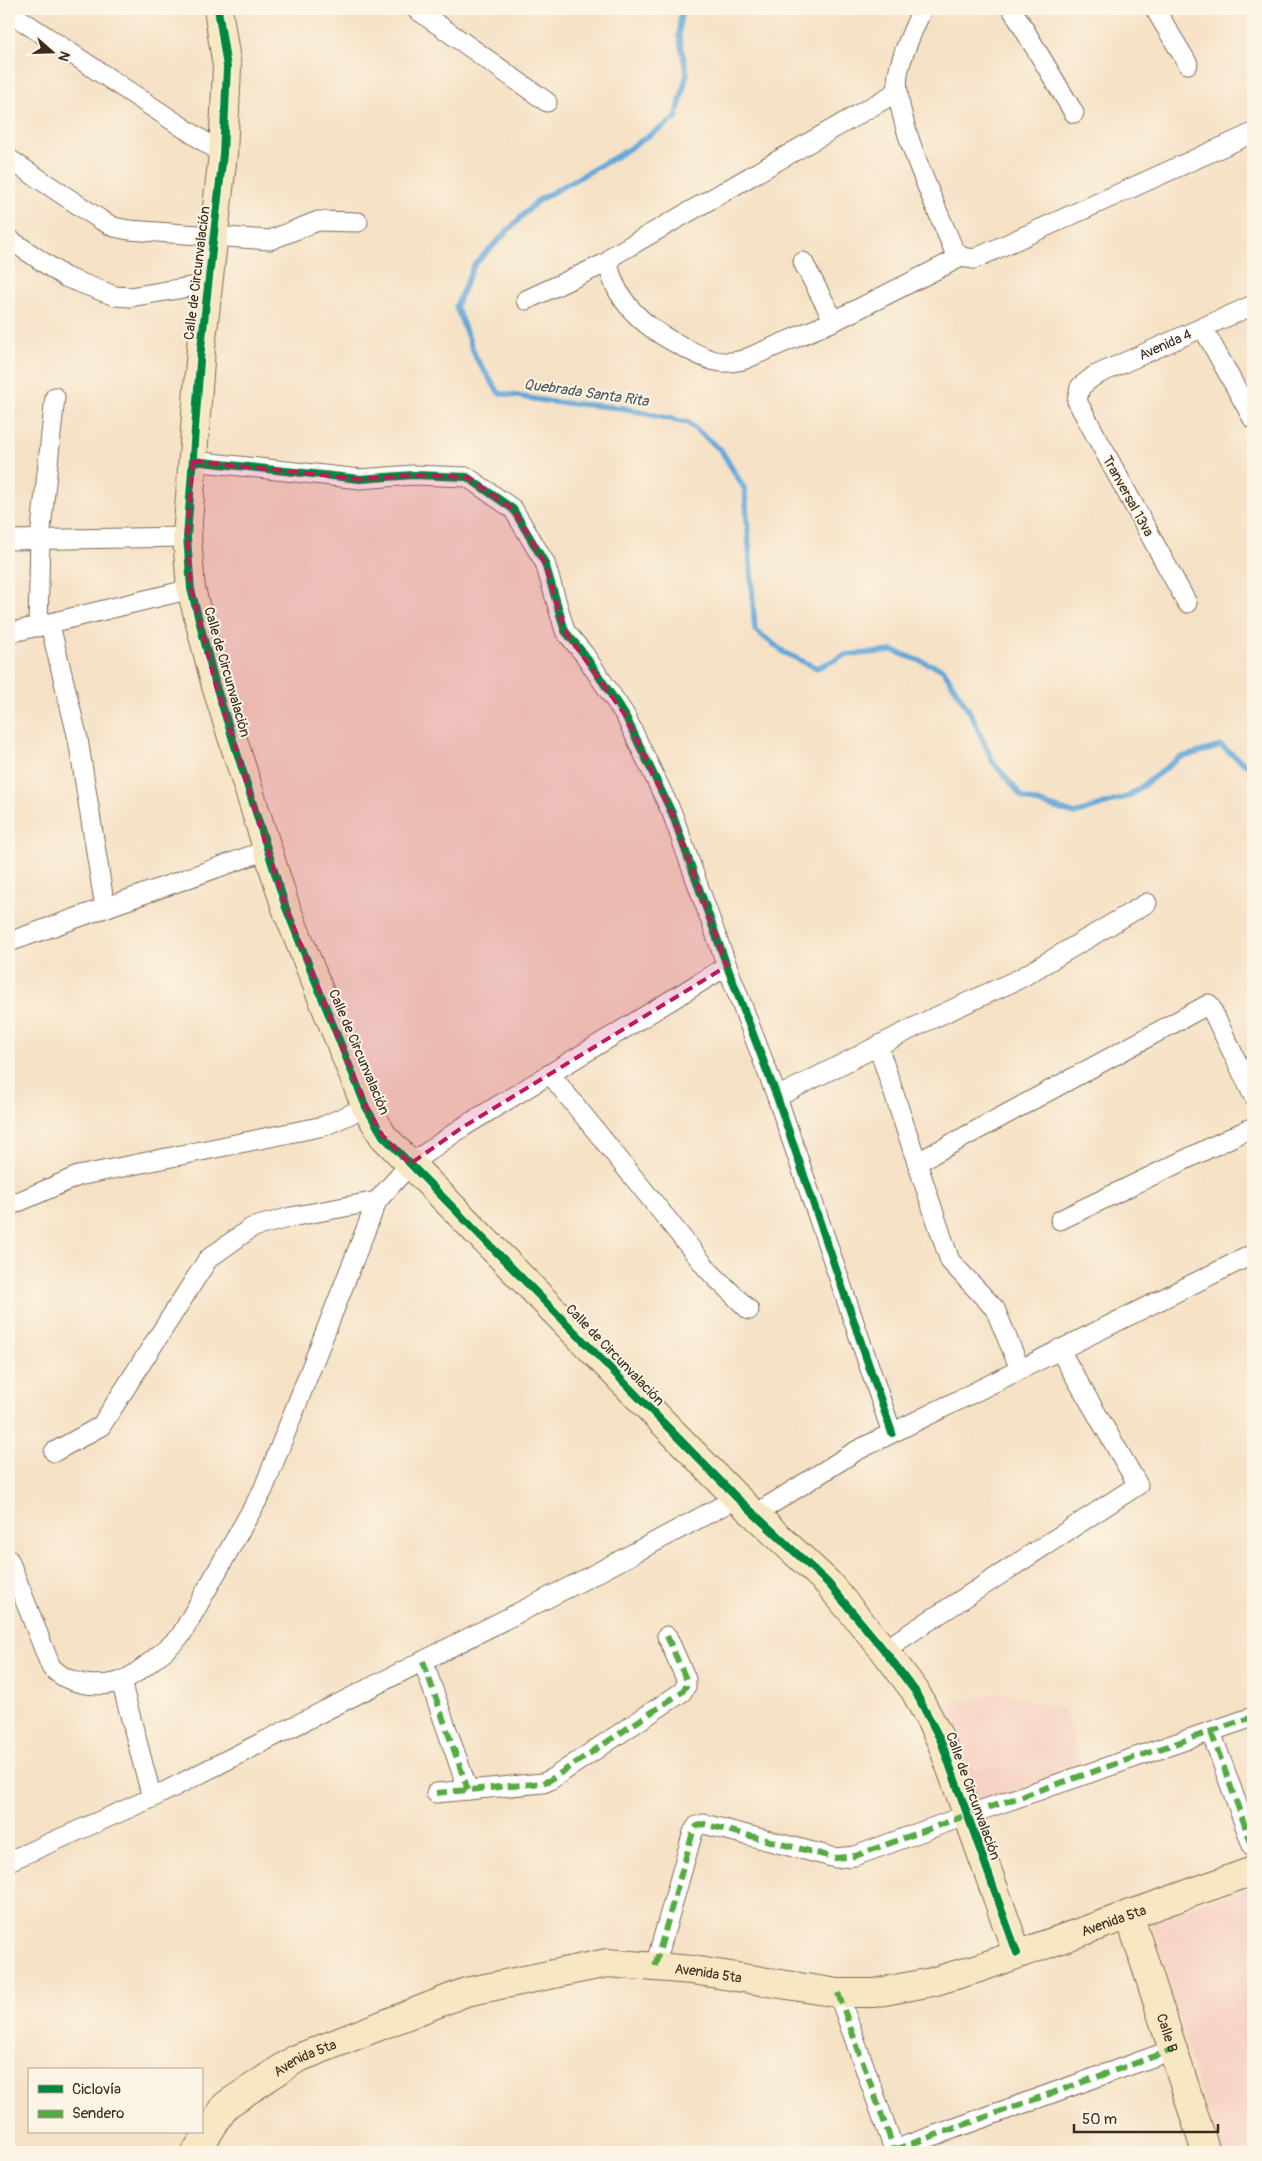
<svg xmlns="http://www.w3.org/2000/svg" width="1262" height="2161" font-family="Pangolin,sans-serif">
<rect width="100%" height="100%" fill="#fcf5e5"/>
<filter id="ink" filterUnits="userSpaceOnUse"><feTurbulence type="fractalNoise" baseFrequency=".02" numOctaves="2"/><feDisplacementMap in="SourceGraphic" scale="10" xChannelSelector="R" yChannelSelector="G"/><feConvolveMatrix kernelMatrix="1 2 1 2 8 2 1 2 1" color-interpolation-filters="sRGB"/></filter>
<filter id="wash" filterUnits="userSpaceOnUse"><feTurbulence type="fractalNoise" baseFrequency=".0096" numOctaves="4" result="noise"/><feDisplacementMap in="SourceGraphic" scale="20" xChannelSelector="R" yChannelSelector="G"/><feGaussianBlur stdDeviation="1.12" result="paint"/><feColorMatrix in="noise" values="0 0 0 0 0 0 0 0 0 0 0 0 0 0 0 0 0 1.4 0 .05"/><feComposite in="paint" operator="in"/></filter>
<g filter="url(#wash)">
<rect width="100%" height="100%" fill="#f5e1c5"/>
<path fill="#f6d2c4" d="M1001,1692L1063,1710L1084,1769L972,1805L935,1707Z
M1253,1886V2152H1217L1151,1920Z"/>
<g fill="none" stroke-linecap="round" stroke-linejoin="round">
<path stroke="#65a8d9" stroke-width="5.5" d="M681,9L679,36L687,73L676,118L619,155L537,201L474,265L456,306L476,358L499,393L552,402L623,408L688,423L721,450L745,490L755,630L785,653L817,668L845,655L893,651L943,669L971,714L993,762L1023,798L1075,814L1129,796L1179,758L1221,746L1253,770"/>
</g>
</g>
<g filter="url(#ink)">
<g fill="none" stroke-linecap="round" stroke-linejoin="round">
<defs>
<g id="street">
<path d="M416,9L547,102"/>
<path d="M922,9C914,29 902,52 898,74C892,115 936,206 953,248L961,257"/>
<path d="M1012,9L1074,113"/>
<path d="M1155,9L1188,64"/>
<path d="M9,12L223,154"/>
<path d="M9,159L101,220L114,227L129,230L270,240L318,221L358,222"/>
<path d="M9,239L65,277L115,296L130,297L208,284"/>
<path d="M608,262C615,304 648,330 685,348C707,359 718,366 743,360L834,321L961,257L974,259L1253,133"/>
<path d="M803,262L834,321"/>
<path d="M526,300L608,262L614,255L897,92"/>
<path d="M1203,328L1253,419"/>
<path d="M193,461L360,479L413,475L467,477L513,509L545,563L565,631L584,654L625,715L672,813L727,966L777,1097L892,1433"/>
<path d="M9,540L187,537"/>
<path id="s1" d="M1187,603L1077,401L1080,387L1094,376L1253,305"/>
<path d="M50,625L78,739L105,908"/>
<path d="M38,627L40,539L55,397"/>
<path d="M9,633L191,589"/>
<path d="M9,942L267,850"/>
<path d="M878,1046L950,1261L995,1309L1020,1369"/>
<path d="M550,1074L709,1271L749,1310"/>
<path d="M777,1097L927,1021L1019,979L1147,903"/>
<path d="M918,1162L1209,1004L1253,1095"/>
<path d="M9,1206L78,1176L324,1126L366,1107"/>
<path d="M1060,1220L1253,1127"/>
<path d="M54,1452L101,1426L208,1259L251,1228L291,1217L377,1201"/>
<path d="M754,1515L856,1451L1253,1254"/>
<path d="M9,1560L51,1667C68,1685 96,1688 119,1682C133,1678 171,1646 181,1635L263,1490L377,1201L410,1164L463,1127L727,966"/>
<path d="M884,1650L1138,1485L1059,1349"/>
<path d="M423,1661L468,1790"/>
<path d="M121,1681L152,1798"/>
<path d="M1211,1732L1253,1848"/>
<path d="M436,1793L543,1783L550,1780L682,1692L686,1686V1679L667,1636"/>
<path d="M9,1861L152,1798L591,1576L737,1498"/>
<path d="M655,1966L693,1832L697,1826L704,1824L836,1858L855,1856L967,1815L1253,1717"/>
<path d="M838,1993L895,2152"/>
<path d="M894,2150L1172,2050"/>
</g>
<g id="secondary">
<path d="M218,9L227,67L223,154L201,348L187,537L191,589L216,686L286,908L366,1107L383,1136L737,1498L828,1583L884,1650L915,1691L941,1741L1017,1953"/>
<path id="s2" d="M1129,1914L1206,2152"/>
<path id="s3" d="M196,2152L226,2105L296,2059L466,1992L607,1963L692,1970L838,1993H874L932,1982L979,1968L1253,1871"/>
</g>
</defs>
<use href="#street" stroke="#7c6a58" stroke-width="21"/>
<use href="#secondary" stroke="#7c6a58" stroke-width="30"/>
<use href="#street" stroke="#fff" stroke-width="19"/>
<use href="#secondary" stroke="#f8e7c3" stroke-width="28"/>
<path stroke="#55ab43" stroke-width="6" stroke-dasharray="12 6" stroke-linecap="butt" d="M423,1661L468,1790
M1211,1732L1253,1848
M436,1793L543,1783L550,1780L682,1692L686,1686V1679L667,1636
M655,1966L693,1832L697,1826L704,1824L836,1858L855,1856L967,1815L1253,1717
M838,1993L895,2152
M894,2150L1172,2050"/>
<defs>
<path id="cycleway" d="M218,9L227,67L223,154L201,348L187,537L191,589L216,686L286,908L366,1107L383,1136L737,1498L828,1583L884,1650L915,1691L941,1741L1017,1953
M193,461L360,479L413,475L467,477L513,509L545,563L565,631L584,654L625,715L672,813L727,966L777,1097L892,1433"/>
</defs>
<use href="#cycleway" stroke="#fcf5e5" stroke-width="11"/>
<use href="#cycleway" stroke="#00873e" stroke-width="8"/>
</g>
</g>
<path fill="#c2185b" fill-opacity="0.2" stroke="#c2185b" stroke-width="4" stroke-dasharray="10 6" stroke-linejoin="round" d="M193,461L360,479L413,475L467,477L513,509L545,563L565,631L625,715L672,813L727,966L463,1127L410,1164L383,1136L366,1107L286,908L216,686L191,589L187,537Z"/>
<g text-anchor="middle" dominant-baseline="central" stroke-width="4" stroke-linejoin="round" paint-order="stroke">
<g font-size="14" fill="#3b2a1e" stroke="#fcf5e5">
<text transform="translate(197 273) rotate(-83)">Calle de Circunvalación</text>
<text stroke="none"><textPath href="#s1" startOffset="340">Avenida 4</textPath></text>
<text transform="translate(1128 496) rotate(61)">Tranversal 13va</text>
<text transform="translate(227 672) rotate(74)">Calle de Circunvalación</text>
<text transform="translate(359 1052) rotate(67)">Calle de Circunvalación</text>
<text transform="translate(615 1355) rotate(46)">Calle de Circunvalación</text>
<text transform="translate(973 1796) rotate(70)">Calle de Circunvalación</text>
<text stroke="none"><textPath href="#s3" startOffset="986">Avenida 5ta</textPath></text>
<text stroke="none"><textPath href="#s3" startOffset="568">Avenida 5ta</textPath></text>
<text stroke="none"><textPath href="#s2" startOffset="125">Calle B</textPath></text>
<text stroke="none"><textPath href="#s3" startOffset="148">Avenida 5ta</textPath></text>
</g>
<g font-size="15" font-style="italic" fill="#4a565f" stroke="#fcf5e5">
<text transform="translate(586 393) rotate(8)">Quebrada Santa Rita</text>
</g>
</g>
<rect width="1262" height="2161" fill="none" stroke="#fcf5e5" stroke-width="30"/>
<rect x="28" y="2068" width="175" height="65" fill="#fcf5e5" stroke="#afa495"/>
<rect x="38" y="2085" width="25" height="8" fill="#00873e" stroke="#afa495"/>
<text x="72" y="2094" font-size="15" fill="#3b2a1e">Ciclovía</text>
<rect x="38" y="2110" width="25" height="8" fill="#55ab43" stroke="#afa495"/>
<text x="72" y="2118" font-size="15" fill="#3b2a1e">Sendero</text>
<g transform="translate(52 52) rotate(110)" stroke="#fcf5e5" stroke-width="4" paint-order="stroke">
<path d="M0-4L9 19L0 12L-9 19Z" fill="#3b2a1e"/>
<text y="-8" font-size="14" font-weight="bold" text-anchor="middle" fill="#3b2a1e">N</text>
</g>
<path d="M1074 2124v8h144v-8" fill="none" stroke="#3b2a1e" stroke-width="2.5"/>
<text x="1082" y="2124" font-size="15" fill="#3b2a1e" stroke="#fcf5e5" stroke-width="4" paint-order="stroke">50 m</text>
</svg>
